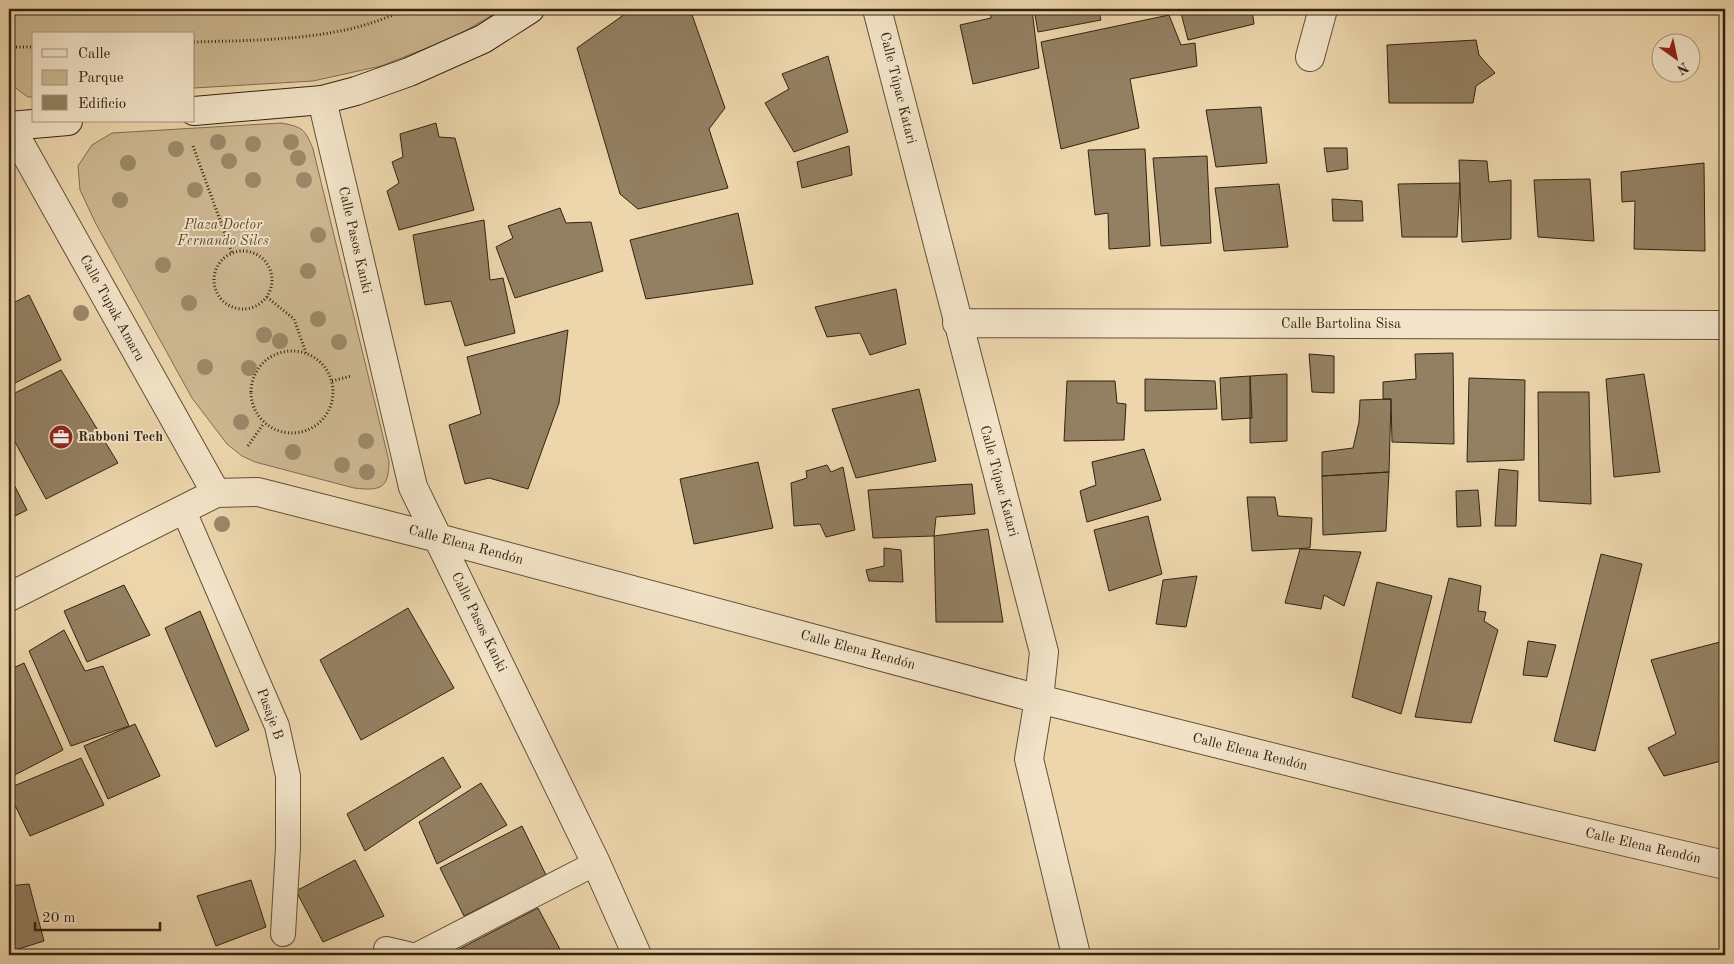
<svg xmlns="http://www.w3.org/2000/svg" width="1734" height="964" font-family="'Old Standard TT',serif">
<rect width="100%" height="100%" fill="#edd6ac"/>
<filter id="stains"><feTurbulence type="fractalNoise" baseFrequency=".004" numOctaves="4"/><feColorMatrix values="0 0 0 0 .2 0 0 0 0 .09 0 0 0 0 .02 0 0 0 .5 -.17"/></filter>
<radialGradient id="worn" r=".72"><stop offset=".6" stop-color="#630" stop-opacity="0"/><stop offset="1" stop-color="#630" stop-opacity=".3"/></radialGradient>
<path fill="#cdb892" stroke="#7f6e52" d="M103,9H502L455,37L381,66L313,81L194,88V34H34V97H28L10,84L9,15Z
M281,123C303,127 305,129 313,149L389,461C389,489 380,491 354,488L255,462L242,456L227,444L192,398L96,224L80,190L78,166L92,145L112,133Z"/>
<path fill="#938062" stroke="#312311" d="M632,9H690L725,108L709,129L728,188L638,209L620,194L577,48Z
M990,9H1032L1039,68L973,84L960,25L991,18Z
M1034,9H1098L1101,20L1038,32Z
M1180,9H1252L1254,24L1188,40Z
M1169,15L1181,45L1195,43L1197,66L1130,79L1139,128L1061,149L1041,42Z
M1476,40L1479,55L1495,73L1476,86L1473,103H1389L1387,45Z
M828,56L848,132L794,152L765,103L789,89L782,74Z
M1261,107L1267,163L1216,167L1206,110Z
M436,123L439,137L455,138L474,210L399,230L387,191L399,183L392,162L403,157L400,134Z
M849,146L852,175L802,188L797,162Z
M1324,148H1347L1348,169L1327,172Z
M1145,149L1150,246L1109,249L1108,213L1095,215L1088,150Z
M1207,156L1211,243L1161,246L1153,158Z
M1459,160L1487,161L1489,182L1511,180V239L1462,242Z
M1704,163L1705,251L1634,249L1635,201L1622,202L1621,172Z
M1590,179L1594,241L1538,237L1534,180Z
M1460,183L1457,237H1402L1398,184Z
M1279,184L1288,247L1224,251L1215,188Z
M1332,199L1362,201L1363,221H1333Z
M560,208L566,223L591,222L603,271L515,298L496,247L513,238L508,226Z
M738,213L753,284L646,299L630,240Z
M484,220L490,280L503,278L515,333L465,346L451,301L425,305L413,235Z
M896,289L906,344L870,355L860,333L827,337L815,307Z
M29,295L61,360L9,386V305Z
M568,330L559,403L528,489L489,478L465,484L449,425L481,414L467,357Z
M1453,353L1454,444L1392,442L1391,399H1383V382L1416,379L1415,354Z
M1309,354L1334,356V393L1312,392Z
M61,370L118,463L46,499L9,431V396Z
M1287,374V441L1250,443V376Z
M1644,374L1660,472L1614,477L1606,379Z
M1250,376L1252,418L1222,420L1220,378Z
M1469,378L1525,380L1524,460L1467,462Z
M1145,379L1215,381L1217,409L1145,411Z
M1067,381H1115L1117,403L1126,404L1124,440L1064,441Z
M919,389L936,461L856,478L832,409Z
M1538,392H1589L1591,504L1539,501Z
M1391,399L1389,472L1322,476V452L1353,448L1359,422L1360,400Z
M1144,449L1161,500L1087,522L1080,491L1096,485L1092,462Z
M758,462L773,528L694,544L680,479Z
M827,465L831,472L843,467L855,530L826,537L820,524L794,526L791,483L807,478L806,471Z
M1499,469L1518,471L1516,526H1495Z
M1389,472L1386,531L1323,535L1322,476Z
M9,475L27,510L9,519Z
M972,484L975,514L936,517L934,536L873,538L868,490Z
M1478,490L1481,526L1457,527L1456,491Z
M1247,497H1275L1278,516L1312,518L1310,548L1252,551Z
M1148,516L1162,574L1109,591L1094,530Z
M988,529L1003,622H936L934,536Z
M884,548L901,550L903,582L869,581L866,570L884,566Z
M1300,549L1361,552L1344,606L1324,595L1321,609L1285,603Z
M1601,554L1642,564L1595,751L1554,741Z
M1197,576L1186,627L1156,624L1163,580Z
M1449,578L1481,586L1478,611L1486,612L1484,621L1498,630L1471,723L1415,717Z
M1377,582L1432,596L1401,714L1352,697Z
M124,585L150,635L87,662L64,611Z
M408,608L454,688L361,740L320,660Z
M200,611L249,730L216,747L165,628Z
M64,630L85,671L103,666L129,726L71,746L29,651Z
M1528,641L1556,645L1547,677L1523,675Z
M1720,642L1725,663V760L1664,776L1648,748L1676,734L1651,660Z
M24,663L63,750L9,778V670Z
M135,724L160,776L108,799L84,746Z
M443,757L461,787L365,851L347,814Z
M81,758L104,805L30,836L9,793V788Z
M481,783L507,825L437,864L419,822Z
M522,826L546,875L464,916L440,868Z
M355,860L384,916L323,942L296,891Z
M251,880L266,927L216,946L197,896Z
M29,884L44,941L9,952V886Z
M538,908L563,955H448Z"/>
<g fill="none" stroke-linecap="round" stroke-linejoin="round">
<defs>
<path id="lane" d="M183,509L277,726L288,776V847L283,934
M386,949L412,955
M417,955L596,863"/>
<path id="street" d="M877,9L1044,652L1039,699L1029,759L1076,955
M1310,57L1323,9
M322,100L413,487L596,863L637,955
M9,124L216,493
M957,323L1725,325
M9,597L216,493L258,492L438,538L1039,699L1391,787L1725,865"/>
<path id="secondary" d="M194,111L322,100L356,91L409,72L483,39L530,9
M9,126L68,121"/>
</defs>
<use href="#lane" stroke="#605038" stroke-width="26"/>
<use href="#street" stroke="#605038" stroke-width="30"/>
<use href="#secondary" stroke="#312311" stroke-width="30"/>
<path stroke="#312311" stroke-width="3" stroke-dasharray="1 2.5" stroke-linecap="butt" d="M194,42C262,40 344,41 405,9
M9,47H34
M193,146L232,253
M214 280a29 29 0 1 1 58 0a29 29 0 1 1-58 0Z
M267,297L294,319L306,353
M251 392a41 41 0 1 1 82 0a41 41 0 1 1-82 0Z
M332,381L351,376
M248,446L264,423"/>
<use href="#lane" stroke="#f3e4c9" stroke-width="24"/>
<use href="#street" stroke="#f3e4c9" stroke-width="28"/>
<use href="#secondary" stroke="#f3e4c9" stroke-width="28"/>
</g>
<g fill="#9b8868">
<circle cx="218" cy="142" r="8"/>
<circle cx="291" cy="142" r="8"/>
<circle cx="253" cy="144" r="8"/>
<circle cx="176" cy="149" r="8"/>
<circle cx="298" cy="158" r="8"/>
<circle cx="229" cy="161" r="8"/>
<circle cx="128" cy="163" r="8"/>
<circle cx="253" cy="180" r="8"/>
<circle cx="304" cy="180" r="8"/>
<circle cx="195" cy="190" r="8"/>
<circle cx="120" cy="200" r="8"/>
<circle cx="318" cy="235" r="8"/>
<circle cx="163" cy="265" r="8"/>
<circle cx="308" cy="271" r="8"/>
<circle cx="189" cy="303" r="8"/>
<circle cx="81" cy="313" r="8"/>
<circle cx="318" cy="319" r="8"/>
<circle cx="264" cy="335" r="8"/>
<circle cx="280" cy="341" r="8"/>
<circle cx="339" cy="342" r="8"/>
<circle cx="205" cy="367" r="8"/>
<circle cx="249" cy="368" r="8"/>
<circle cx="241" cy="422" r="8"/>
<circle cx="366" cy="441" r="8"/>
<circle cx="293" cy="452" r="8"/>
<circle cx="342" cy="465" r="8"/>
<circle cx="367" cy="472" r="8"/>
<circle cx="222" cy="524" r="8"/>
</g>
<defs>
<symbol id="office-disc" viewBox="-11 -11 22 22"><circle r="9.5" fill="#8f2418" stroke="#f3e4c9"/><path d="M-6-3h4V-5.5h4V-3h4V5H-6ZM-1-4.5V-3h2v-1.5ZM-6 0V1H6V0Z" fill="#fff"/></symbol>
</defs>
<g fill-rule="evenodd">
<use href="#office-disc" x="47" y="423" width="28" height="28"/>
</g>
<g text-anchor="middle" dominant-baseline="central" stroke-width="4" stroke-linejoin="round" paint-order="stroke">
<g font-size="14" fill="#312311" stroke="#f3e4c9">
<text transform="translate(898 88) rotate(76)">Calle Túpac Katari</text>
<text transform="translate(355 240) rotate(77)">Calle Pasos Kanki</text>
<text transform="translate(112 308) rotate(61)">Calle Tupak Amaru</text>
<text x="1341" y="324">Calle Bartolina Sisa</text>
<text transform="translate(999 481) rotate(75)">Calle Túpac Katari</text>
<text transform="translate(466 545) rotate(15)">Calle Elena Rendón</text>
<text transform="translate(479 622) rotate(64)">Calle Pasos Kanki</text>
<text transform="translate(858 650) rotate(15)">Calle Elena Rendón</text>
<text transform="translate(270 714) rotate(70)">Pasaje B</text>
<text transform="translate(1250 752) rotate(14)">Calle Elena Rendón</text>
<text transform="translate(1643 846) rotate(13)">Calle Elena Rendón</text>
</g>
<g font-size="14" font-style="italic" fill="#584831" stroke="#f3e4c9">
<text x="223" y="225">Plaza Doctor<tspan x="223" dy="16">Fernando Siles</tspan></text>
</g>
<g font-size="14" font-weight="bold" fill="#312311" stroke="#f3e4c9" text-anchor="start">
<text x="78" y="437">Rabboni Tech</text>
</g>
</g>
<rect width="1734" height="964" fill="none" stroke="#edd6ac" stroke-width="30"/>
<rect x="10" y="10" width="1714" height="944" fill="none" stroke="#312311" stroke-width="2.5"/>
<rect x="15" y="15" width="1704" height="934" fill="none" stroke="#312311"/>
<rect x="32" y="32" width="162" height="90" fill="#f3e4c9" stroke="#a5977f"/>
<rect x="42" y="49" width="25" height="8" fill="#f3e4c9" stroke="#a5977f"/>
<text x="78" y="58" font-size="15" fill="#312311">Calle</text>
<rect x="42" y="70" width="25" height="15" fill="#cdb892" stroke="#a5977f"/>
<text x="78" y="82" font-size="15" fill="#312311">Parque</text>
<rect x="42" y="95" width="25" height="15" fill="#938062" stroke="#a5977f"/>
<text x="78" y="108" font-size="15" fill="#312311">Edificio</text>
<g transform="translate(1676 58) rotate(147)"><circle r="24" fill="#f3e4c9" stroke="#a5977f"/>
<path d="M0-4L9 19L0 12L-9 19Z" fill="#8f2418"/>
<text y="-8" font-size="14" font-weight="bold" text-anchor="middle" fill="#312311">N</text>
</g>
<path d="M35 922v8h125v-8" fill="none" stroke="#312311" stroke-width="2.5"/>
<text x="42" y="922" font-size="15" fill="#312311" stroke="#f3e4c9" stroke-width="4" paint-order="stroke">20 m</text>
<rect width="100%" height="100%" filter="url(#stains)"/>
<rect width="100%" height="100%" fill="url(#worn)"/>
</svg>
